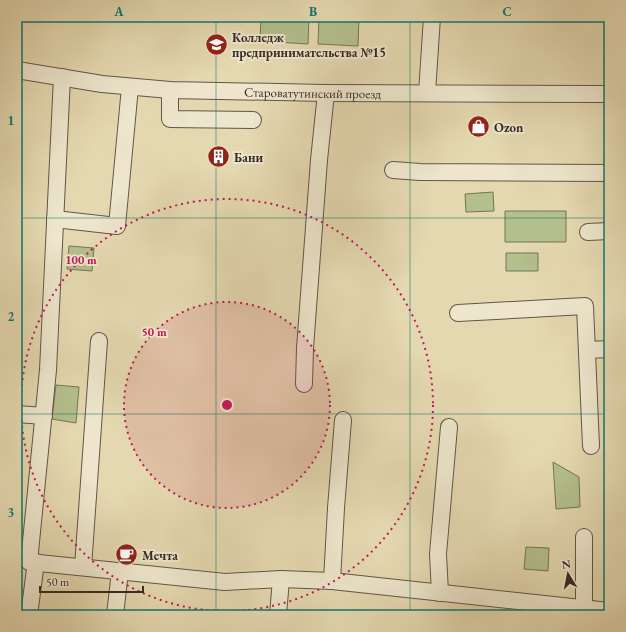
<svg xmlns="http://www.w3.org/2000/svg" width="626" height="632" font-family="'EB Garamond',serif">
<rect width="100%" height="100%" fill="#e4d8b0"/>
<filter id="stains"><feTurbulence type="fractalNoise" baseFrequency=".005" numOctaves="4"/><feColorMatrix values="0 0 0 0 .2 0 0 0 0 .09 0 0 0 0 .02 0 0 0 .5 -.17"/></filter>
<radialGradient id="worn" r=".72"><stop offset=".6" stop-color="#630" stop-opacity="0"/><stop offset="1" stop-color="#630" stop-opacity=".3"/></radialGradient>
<path fill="#b3bf8c" stroke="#767458" d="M261,17H309L308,44L260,41Z
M319,17H359L358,46L318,44Z
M493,192L494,211L466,212L465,194Z
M505,211H566V242H505Z
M69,246L94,248L92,271L67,269Z
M506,253H538V271H506Z
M56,385L79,387L76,423L52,419Z
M553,462L579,477L580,507L556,509Z
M526,547L549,548L548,571L524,569Z"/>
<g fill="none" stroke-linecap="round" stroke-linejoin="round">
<defs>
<g id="minor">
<path id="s1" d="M17,70L102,84L170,90L326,93L609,94"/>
<path d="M62,77L48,370L29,562L225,582L281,579L332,581L609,611"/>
<path d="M170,90V119L253,120"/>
<path d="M427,93L432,17"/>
<path d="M393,170L420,172L609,173"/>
<path d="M55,219L117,226L130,87"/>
<path d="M588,232L609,231"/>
<path d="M458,313L585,306L591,446"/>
<path d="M587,350L609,349"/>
<path d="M304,384L305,348L319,160L326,93"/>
<path d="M17,414L44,416"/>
<path d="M584,537V609"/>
<path d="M83,567L99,341"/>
<path d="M332,581L336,508L343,420"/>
<path d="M440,593L438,554L449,427"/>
<path d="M29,615L36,562"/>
<path d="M115,615L120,571"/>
<path d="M278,615L281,579"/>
</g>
</defs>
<use href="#minor" stroke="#635647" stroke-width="18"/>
<use href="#minor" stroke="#ede6cc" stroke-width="16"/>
</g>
<path fill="none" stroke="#0f766e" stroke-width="1" stroke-opacity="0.55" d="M216,17V615M410,17V615M17,218H609M17,414H609"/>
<circle cx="227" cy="405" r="103" fill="#c2185b" fill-opacity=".12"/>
<g fill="none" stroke="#c2185b" stroke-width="2" stroke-dasharray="2 4">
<circle cx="227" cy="405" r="103"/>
<circle cx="227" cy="405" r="206"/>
</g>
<defs>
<symbol id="university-disc" viewBox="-11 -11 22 22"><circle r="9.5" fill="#8f2418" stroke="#ede6cc"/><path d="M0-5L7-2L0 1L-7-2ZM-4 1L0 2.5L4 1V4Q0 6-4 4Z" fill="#fff"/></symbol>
<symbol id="shop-disc" viewBox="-11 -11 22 22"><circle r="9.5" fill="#8f2418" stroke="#ede6cc"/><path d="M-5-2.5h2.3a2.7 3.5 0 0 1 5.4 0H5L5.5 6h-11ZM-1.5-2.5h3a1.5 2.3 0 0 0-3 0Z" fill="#fff"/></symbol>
<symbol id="building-disc" viewBox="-11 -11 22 22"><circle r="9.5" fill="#8f2418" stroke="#ede6cc"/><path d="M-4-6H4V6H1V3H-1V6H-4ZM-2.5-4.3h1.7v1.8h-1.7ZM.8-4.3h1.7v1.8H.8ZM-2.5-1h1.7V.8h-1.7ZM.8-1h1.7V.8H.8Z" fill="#fff"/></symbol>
<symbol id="cafe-disc" viewBox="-11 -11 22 22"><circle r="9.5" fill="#8f2418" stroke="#ede6cc"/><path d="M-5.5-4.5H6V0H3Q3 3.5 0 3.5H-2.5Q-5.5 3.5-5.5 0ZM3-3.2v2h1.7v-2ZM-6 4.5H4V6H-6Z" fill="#fff"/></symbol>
</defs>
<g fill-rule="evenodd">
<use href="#university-disc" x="204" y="32" width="25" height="25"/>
<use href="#shop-disc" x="466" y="114" width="25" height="25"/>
<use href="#building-disc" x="206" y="144" width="25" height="25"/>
<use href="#cafe-disc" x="114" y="542" width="25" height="25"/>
</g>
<g text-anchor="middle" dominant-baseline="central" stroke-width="4" stroke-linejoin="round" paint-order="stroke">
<g font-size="13" font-weight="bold" fill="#382a24" stroke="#ede6cc" text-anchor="start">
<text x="232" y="37">Колледж<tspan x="232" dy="15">предпринимательства №15</tspan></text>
<text x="494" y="127">Ozon</text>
<text x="234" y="157">Бани</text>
<text x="142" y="555">Мечта</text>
</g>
<g font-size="13" fill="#382a24" stroke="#ede6cc">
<text stroke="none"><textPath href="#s1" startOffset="297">Староватутинский проезд</textPath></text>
</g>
</g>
<circle cx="227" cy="405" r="6" fill="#c2185b" stroke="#ede6cc" stroke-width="2"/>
<g font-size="12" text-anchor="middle" font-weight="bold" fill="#c2185b" stroke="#ede6cc" stroke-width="4" stroke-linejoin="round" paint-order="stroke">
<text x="81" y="264">100 m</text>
<text x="154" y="336">50 m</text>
</g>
<rect width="626" height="632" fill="none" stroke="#e4d8b0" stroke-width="44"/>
<g transform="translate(568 574) rotate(350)" stroke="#ede6cc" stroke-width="3" paint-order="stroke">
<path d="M0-3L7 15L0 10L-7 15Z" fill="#382a24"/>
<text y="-6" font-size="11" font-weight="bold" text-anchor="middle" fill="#382a24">N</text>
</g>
<path d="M40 586v6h103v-6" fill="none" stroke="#382a24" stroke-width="2"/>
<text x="46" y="586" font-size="12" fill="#382a24" stroke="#ede6cc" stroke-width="3" paint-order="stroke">50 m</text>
<rect x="22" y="22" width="582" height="588" fill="none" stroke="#0f766e" stroke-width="1.5"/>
<g font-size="13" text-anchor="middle" font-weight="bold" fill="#0f766e">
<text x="119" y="16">A</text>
<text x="313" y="16">B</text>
<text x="507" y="16">C</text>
<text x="11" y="125">1</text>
<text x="11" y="321">2</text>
<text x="11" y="517">3</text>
</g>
<rect width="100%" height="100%" filter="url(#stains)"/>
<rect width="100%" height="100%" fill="url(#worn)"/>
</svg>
